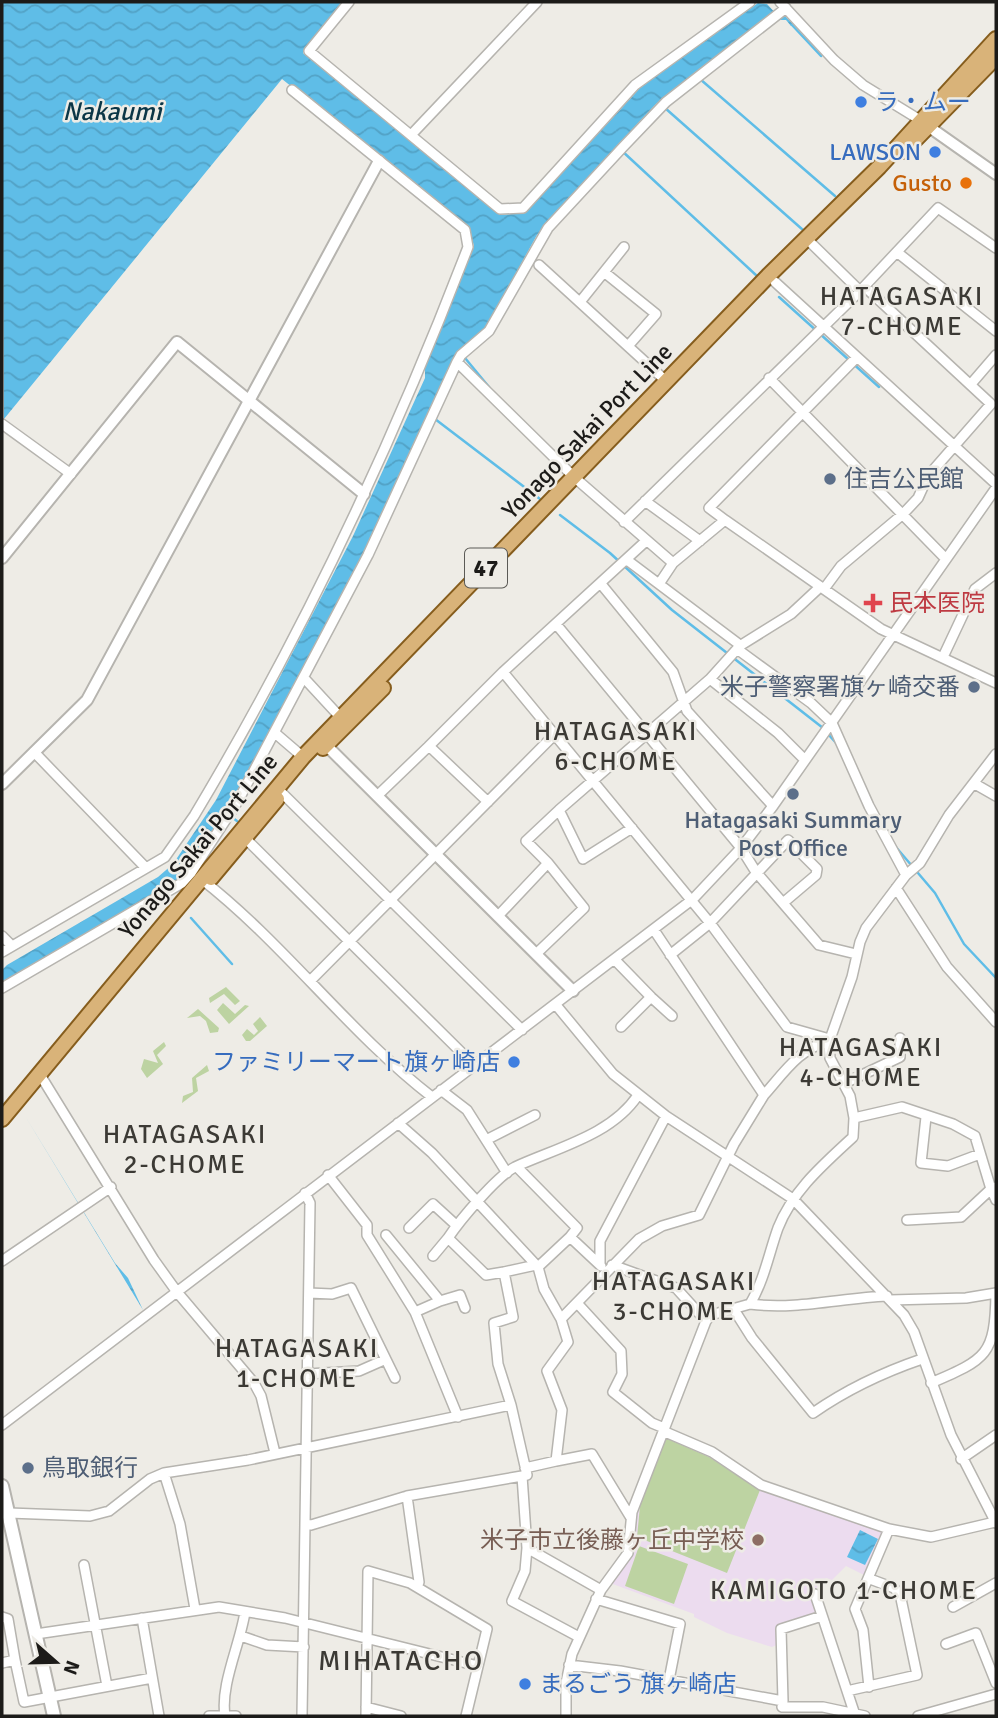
<svg xmlns="http://www.w3.org/2000/svg" width="998" height="1718" font-family="Signika,'Noto Sans JP',sans-serif">
<defs>
<pattern id="water-waves" width="16" height="10" patternUnits="userSpaceOnUse" patternTransform="scale(1.75)"><rect width="16" height="10" fill="#5fbde7"/><path d="M0 5q4-4 8 0t8 0" fill="none" stroke="#52a2c6"/></pattern>
</defs>
<rect width="100%" height="100%" fill="#eeece6"/>
<path fill="#ecdcef" d="M667,1435L711,1455L766,1489L886,1531L864,1575L846,1566L832,1580L826,1578L816,1588L822,1609L781,1627L779,1644L772,1647L727,1633L694,1617V1614L610,1583L629,1559L634,1543L635,1515L663,1438Z"/>
<path fill="#bdd3a2" d="M226,987L240,1001L235,1005L224,994L210,1003L209,998Z
M223,1003L235,1014L245,1005L249,1006L229,1024L217,1010Z
M198,1009L219,1028L218,1032L210,1033L206,1021L200,1016L187,1018Z
M260,1017L267,1026L250,1041H246L242,1035L247,1029L254,1035L258,1031L253,1024Z
M164,1042L166,1046L157,1055L163,1064L147,1078L141,1069L144,1059L158,1063L153,1051Z
M207,1065L209,1071L196,1078L198,1091L182,1103L183,1096L193,1092L192,1078Z
M668,1439L709,1457L760,1490L727,1573L637,1537L640,1506L664,1440Z
M639,1546L688,1564L674,1604L625,1586Z"/>
<path fill="url(#water-waves)" d="M2,2H344L303,53L500,215L525,213L640,88L758,3L767,4L779,17H786L793,24L791,26L786,20H775L771,14L656,104L615,148L537,235L488,324V328L486,327L457,352L376,530L228,811L188,871L165,889L2,983V970L7,965L158,877L173,864L216,800L353,536L425,378V365L474,246L469,229L282,79L4,419Z
M25,1116L115,1263L128,1278L143,1310Z
M860,1530L878,1539L865,1565L847,1557Z"/>
<g fill="none" stroke-linecap="round" stroke-linejoin="round">
<path stroke="#5fbde7" stroke-width="2.5" d="M792,25L821,56
M700,79L835,196
M665,108L803,230
M621,150L757,276
M779,297L879,387
M465,358L489,387
M435,419L540,499
M560,515L610,553L672,610L823,728
M827,733L837,744
M233,818L237,821
M895,846L935,893L964,944L996,978
M191,918L232,964"/>
<defs>
<path id="minor" d="M349,2L309,51L500,209L523,208L635,85L750,2
M780,2L834,60L863,85L920,120
M411,135L537,2
M812,244L860,291
M898,253L996,331
M539,265L666,381
M604,272L656,314L628,346
M775,282L996,484
M580,302L624,247
M457,362L461,355L489,331L548,228L623,147L666,102L786,8
M769,378L946,559
M971,384L996,355
M2,424L71,474
M645,501L700,541
M725,520L709,508L857,357
M624,522L860,291L938,208L996,248
M627,560L740,645
M601,584L673,672L687,711L773,806
M659,584L673,563
M824,589L841,566L903,514L918,498L928,476L991,404L865,287
M556,624L741,848L756,872L819,945L856,954
M738,647L791,614L820,587
M943,657L975,589L996,573
M503,672L710,923L788,840L817,869L816,875L783,903
M304,678L340,717
M710,679L737,649L811,703L832,723L869,806L906,875
M275,733L303,757
M34,752L146,868
M975,784L996,796
M282,793L522,1030
M377,796L429,746
M488,802L429,746L503,672L646,541
M559,810L710,679L778,733L805,760
M246,839L474,1065
M200,878C284,943 348,1032 432,1097
M896,888L947,967L996,1022
M498,916L548,863L526,841L559,810L583,859L632,828
M2,936L12,946
M2,952L165,857L194,816C302,636 393,443 468,247L465,230L292,90
M536,954L584,908L548,863
M670,955L710,923L787,1027L826,1038L829,1042
M615,960L651,997L621,1027
M310,981L554,735
M2,988L182,883L191,873L238,801L368,555L457,362L574,477L673,563L725,520L881,629L996,683
M651,997L672,1016
M556,1005L613,1074L666,1116L793,1199L904,1315L914,1332L951,1435L996,1523
M39,1073L154,1260L177,1292L254,1383L261,1396L275,1453
M845,1083L900,1057V1038
M441,1090L467,1110L507,1173
M764,1095C782,1075 801,1046 829,1042
M926,1117L921,1163L948,1166L980,1154
M854,1118L902,1107L953,1124L975,1136L991,1189L996,1187
M398,1123L432,1153L538,1267L544,1289L561,1319L639,1239L662,1226L699,1215L734,1144L764,1095L654,930
M486,1140L535,1115
M517,1167L577,1228L570,1237L601,1266
M328,1175L367,1225V1235L415,1312L458,1417
M907,1220L961,1217L991,1189L996,1200
M409,1228L433,1204L456,1225
M386,1235L440,1301L415,1312
M433,1256L448,1238
M2,1261L111,1187
M600,1265V1241L666,1116
M612,1265L676,1288L706,1321
M538,1267L570,1237
M504,1272L486,1275L448,1238C460,1220 497,1176 515,1167C556,1148 612,1135 638,1095
M309,1293L332,1294L351,1288L395,1378
M890,1300L966,1298L996,1293
M440,1301L460,1295L465,1308
M577,1303L621,1351L622,1374L613,1392L652,1423L664,1428
M750,1304C796,1310 841,1298 887,1296
M733,1308L752,1338L813,1413C846,1390 884,1372 922,1359
M307,1374L359,1371L384,1360
M931,1383C987,1359 995,1355 996,1293
M511,1405L498,1364L494,1323L513,1317L504,1272L536,1265
M2,1425L693,899L741,848L773,806L996,488
M663,1431L712,1452L761,1485L889,1529L931,1537L995,1522
M961,1459L996,1435
M556,1461L592,1454L631,1518
M525,1468L556,1461L562,1410L547,1371L568,1342L561,1319
M164,1473L180,1524L195,1609
M407,1496L419,1582L417,1587
M9,1513L90,1516L109,1511L150,1479L164,1473L248,1460L511,1405L527,1475L522,1476L527,1548L601,1590
M305,1524L311,1525L407,1496L522,1476
M527,1548L525,1571L512,1601L579,1637
M84,1565L107,1686
M815,1594L855,1715
M596,1599L680,1624L669,1680
M953,1607L996,1583
M2,1617L8,1619L15,1660
M142,1618L159,1716
M36,1634L219,1607L285,1618L478,1666
M241,1636L267,1645L304,1647
M946,1644L976,1633L996,1683
M2,1663L15,1660L24,1702L152,1678
M569,1665L620,1671L783,1701L782,1707H823L865,1716
M869,1687L863,1630L855,1609L889,1529
M847,1691L917,1675L900,1594L894,1588L870,1579
M783,1701L781,1629L822,1616
M366,1707L401,1716
M209,1716H236
M225,1716C220,1685 240,1645 245,1612
M302,1716L310,1203L305,1193
M366,1716L368,1571L410,1583L487,1629L466,1716
M566,1716V1683L572,1654L601,1590L628,1553L632,1512L706,1321L711,1315L750,1304C764,1281 769,1253 778,1228C793,1190 824,1164 853,1137L854,1118L850,1096L830,1058L829,1042L852,977L860,942L866,928L906,875L920,863L949,815L996,754
M918,1716L996,1694"/>
<path id="tertiary" d="M925,124L996,174
M2,558L177,342L364,494
M322,741L573,991
M2,784L87,700L379,161"/>
<path id="secondary" d="M2,1486L54,1716"/>
<path id="primary" d="M904,151L996,57
M323,748L383,688
M211,878L277,799
M2,1119L303,757L768,276L879,167L996,39"/>
</defs>
<use href="#minor" stroke="#b6b4af" stroke-width="12"/>
<use href="#tertiary" stroke="#b6b4af" stroke-width="14"/>
<use href="#secondary" stroke="#b6b4af" stroke-width="16"/>
<use href="#primary" stroke="#865d1d" stroke-width="18"/>
<use href="#minor" stroke="#fff" stroke-width="9"/>
<use href="#tertiary" stroke="#fff" stroke-width="10"/>
<use href="#secondary" stroke="#fff" stroke-width="12"/>
<use href="#primary" stroke="#d9b379" stroke-width="14"/>
</g>
<g fill="#3f7fe0" stroke="#eeece6" stroke-width="2.5">
<circle cx="861" cy="102" r="7"/>
<circle cx="935" cy="152" r="7"/>
<circle cx="514" cy="1062" r="7"/>
<circle cx="525" cy="1684" r="7"/>
</g>
<circle fill="#e8710a" stroke="#eeece6" stroke-width="2.5" cx="966" cy="183" r="7"/>
<g fill="#5c6f8a" stroke="#eeece6" stroke-width="2.5">
<circle cx="830" cy="479" r="7"/>
<circle cx="974" cy="687" r="7"/>
<circle cx="793" cy="794" r="7"/>
<circle cx="28" cy="1468" r="7"/>
</g>
<path fill="#e0444e" stroke="#eeece6" stroke-width="2.5" d="M869.5 592.5h7v7h7v7h-7v7h-7v-7h-7v-7h7z"/>
<circle fill="#8d6e63" stroke="#eeece6" stroke-width="2.5" cx="758" cy="1540" r="7"/>
<g text-anchor="middle" dominant-baseline="central" stroke-width="5" stroke-linejoin="round" paint-order="stroke">
<rect fill="#eeece6" stroke="#5b5a56" stroke-width="2" x="465" y="548.5" width="42" height="39" rx="5"/>
<g font-size="23" font-weight="bold" fill="#1c1b19">
<text x="486" y="568">47</text>
</g>
<g font-size="24" fill="#366cbe" stroke="#eeece6" text-anchor="start">
<text x="875" y="102">ラ・ムー</text>
<text x="921" y="152" text-anchor="end">LAWSON</text>
<text x="500" y="1062" text-anchor="end">ファミリーマート旗ヶ崎店</text>
<text x="539" y="1684">まるごう 旗ヶ崎店</text>
</g>
<g font-size="24" fill="#c56008" stroke="#eeece6" text-anchor="end">
<text x="952" y="183">Gusto</text>
</g>
<g font-size="24" fill="#1c1b19" stroke="#eeece6">
<text transform="translate(587 431) rotate(-46)">Yonago Sakai Port Line</text>
<text transform="translate(198 846) rotate(-50)">Yonago Sakai Port Line</text>
</g>
<g font-size="24" fill="#4e5e75" stroke="#eeece6" text-anchor="start">
<text x="844" y="479">住吉公民館</text>
<text x="960" y="687" text-anchor="end">米子警察署旗ヶ崎交番</text>
<text x="793" y="820" text-anchor="middle">Hatagasaki Summary<tspan x="793" dy="28">Post Office</tspan></text>
<text x="42" y="1468">鳥取銀行</text>
</g>
<g font-size="24" fill="#be3a42" stroke="#eeece6" text-anchor="start">
<text x="889" y="603">民本医院</text>
</g>
<g font-size="24" fill="#785e54" stroke="#eeece6" text-anchor="end">
<text x="744" y="1540">米子市立後藤ヶ丘中学校</text>
</g>
<g font-size="26" font-style="italic" fill="#0b3647" stroke="#eeece6">
<text x="112" y="112">Nakaumi</text>
</g>
<g font-size="26" letter-spacing="2" fill="#3c3a35" stroke="#eeece6">
<text x="902" y="297">HATAGASAKI<tspan x="902" dy="30">7-CHOME</tspan></text>
<text x="616" y="732">HATAGASAKI<tspan x="616" dy="30">6-CHOME</tspan></text>
<text x="861" y="1048">HATAGASAKI<tspan x="861" dy="30">4-CHOME</tspan></text>
<text x="185" y="1135">HATAGASAKI<tspan x="185" dy="30">2-CHOME</tspan></text>
<text x="674" y="1282">HATAGASAKI<tspan x="674" dy="30">3-CHOME</tspan></text>
<text x="297" y="1349">HATAGASAKI<tspan x="297" dy="30">1-CHOME</tspan></text>
<text x="844" y="1591">KAMIGOTO 1-CHOME</text>
</g>
<g font-size="28" letter-spacing="2" fill="#3c3a35" stroke="#eeece6">
<text x="401" y="1661">MIHATACHO</text>
</g>
</g>
<rect width="998" height="1718" fill="none" stroke="#1c1b19" stroke-width="7"/>
<g transform="translate(56 1662) rotate(110)" stroke="#eeece6" stroke-width="5" paint-order="stroke">
<path d="M0-5L12 26L0 18L-12 26Z" fill="#1c1b19"/>
<text y="-10" font-size="19" font-weight="bold" text-anchor="middle" fill="#1c1b19">N</text>
</g>
</svg>
